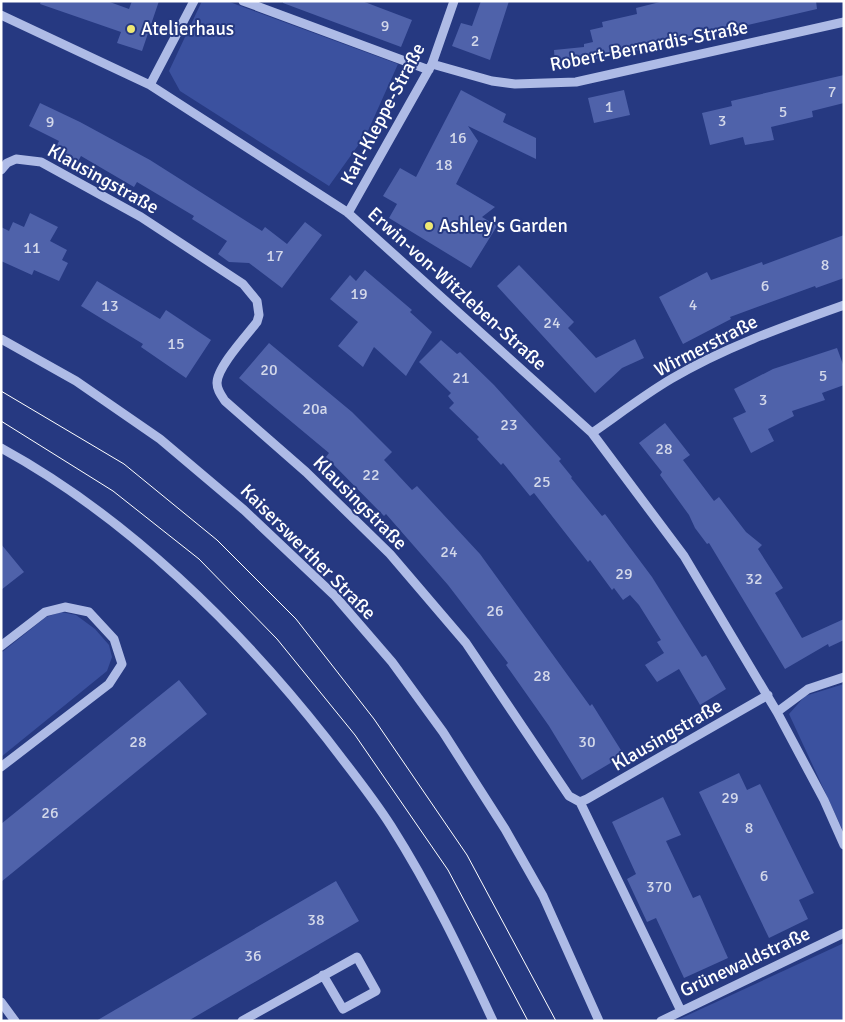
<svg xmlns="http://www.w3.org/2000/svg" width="845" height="1022" font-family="Signika,sans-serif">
<rect width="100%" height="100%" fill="#263981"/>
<path fill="#3b519f" d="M202,1H227L398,64L367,133L329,186L180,91L169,71Z
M61,612L76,615L95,629L109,645L112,657L107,671L1,757V653L46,617Z
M844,684V833L789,714L805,696Z
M844,943V1021H675Z"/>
<path fill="#4f62aa" d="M41,1H107L129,9L132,1H159L142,51L117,43L121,32L40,4Z
M283,1H362L412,20L401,47L283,3Z
M481,1H509L490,60L452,46L461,23L472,26Z
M664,1H816L817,9L631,52L555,67L554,50L584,47V44L593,42L590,30L603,27L602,22L637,14L636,8Z
M844,75V103L812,111L813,117L771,127L774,140L745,145L743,137L710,145L702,113L732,106L731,101Z
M461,90L506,114L503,122L536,138V159L468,126L478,141L456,184L495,207L482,217L497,226L471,268L389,218L397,204L383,196L400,168L416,177Z
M624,90L630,115L594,123L588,98Z
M40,103L80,122L150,160L262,231L265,227L287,244L305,222L322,235L282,288L249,263L229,262L218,254L227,241L192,219L194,216L137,182L134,187L81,156L76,165L53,153L59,141L29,126Z
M30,213L58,227L50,241L67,250L62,260L68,263L59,281L34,270L32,275L1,261V227L9,231L13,222L24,227Z
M844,235V278L816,288L815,286L730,317L731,319L683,344L659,297L707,272L711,280L762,262L763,265Z
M519,265L574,322L568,328L596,358L635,339L644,358L622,368L595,393L497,286Z
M365,270L412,310L410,312L432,332L406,376L374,347L363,367L338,346L358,322L330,299L350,275L356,281Z
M97,281L160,319L166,310L211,340L186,378L141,347L143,344L81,306Z
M441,340L457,354L460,352L494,385L561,459L559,461L572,477L571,478L602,516L605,514L652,577L702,657L706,655L726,689L700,705L679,669L657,682L645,665L664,653L657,642L661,640L639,605L630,595L623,600L614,588L612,590L590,560L588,562L534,493L530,496L503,463L501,465L477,439L479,437L449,408L454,403L448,396L451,393L419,362Z
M269,343L352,412L392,452L384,460L412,490L417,486L480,554L590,706L592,704L624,755L582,780L549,726L506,665L508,663L448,585L386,514L384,516L326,457L329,453L239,378Z
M837,348L844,367V385L822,393L825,400L792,411L794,416L768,429L774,441L751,453L733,418L746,412L734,389L773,369Z
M665,423L690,455L683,460L714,501L719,497L746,532L762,545L758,549L783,588L775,593L802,638L844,619V640L829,647L828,644L785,669L709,543L707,544L695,528L689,515L660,475L662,472L639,443Z
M1,544L24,572L1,590Z
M179,680L207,714L1,882V824Z
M739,773L747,790L760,784L814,893L799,900L808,919L769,938L699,792Z
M663,797L681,835L666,841L693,898L700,895L728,958L684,978L656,918L647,922L627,879L636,874L612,822Z
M336,881L359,921L265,976L188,1021H96Z"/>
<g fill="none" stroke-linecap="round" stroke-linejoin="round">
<path stroke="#aebbe6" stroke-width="9" d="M243,1L429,70
M1,15L150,85L347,212L592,433L684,556L777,712L824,800L844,845
M432,64L492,81L515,84L576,82L844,22
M150,85L194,1
M1,170L7,163L16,159L41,162L141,217L243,284L257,301L259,315L257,322C247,335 217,367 217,383C217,390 221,395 225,401L306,472L390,554L466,643L569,796L580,802L587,799L768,695
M348,213L432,64L454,1
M1,339L76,381L160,439L244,510L335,596L392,662L443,732L505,829L543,896L599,1021
M592,433C618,415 644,395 671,379C725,347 785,326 844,305
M1,448C127,517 239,627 327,739C349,768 372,796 391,826C431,889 462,954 493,1021
M1,646L45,612L65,607L89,612L114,639L122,664L109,684L1,767
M777,712L808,689L844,677
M580,802L681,1011
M1,1002L15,1021
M242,1021L357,957L376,991L343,1009L323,975
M661,1021L844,933"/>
<path stroke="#fff" stroke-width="1" d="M1,391L124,464L217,540L296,619L374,719L467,855L556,1021
M1,421L113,491L199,559L277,639L355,735L448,870L528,1021"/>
</g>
<g fill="#efe873" stroke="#263981" stroke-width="2">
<circle cx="131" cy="29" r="5"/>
<circle cx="429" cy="226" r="5"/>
</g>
<g text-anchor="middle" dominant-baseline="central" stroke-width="4" stroke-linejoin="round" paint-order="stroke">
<g font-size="16" fill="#d3d8ea">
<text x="385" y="26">9</text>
<text x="475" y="41">2</text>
<text x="832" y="92">7</text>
<text x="609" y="107">1</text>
<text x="783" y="112">5</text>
<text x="722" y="121">3</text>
<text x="50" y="122">9</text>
<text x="458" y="138">16</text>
<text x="444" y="165">18</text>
<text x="32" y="248">11</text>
<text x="275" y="256">17</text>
<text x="825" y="265">8</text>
<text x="765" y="286">6</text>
<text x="359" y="294">19</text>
<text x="693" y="305">4</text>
<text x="110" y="306">13</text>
<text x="552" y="323">24</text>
<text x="176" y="344">15</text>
<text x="269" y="370">20</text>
<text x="823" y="376">5</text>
<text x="461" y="378">21</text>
<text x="763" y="400">3</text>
<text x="315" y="409">20a</text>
<text x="509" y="425">23</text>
<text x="664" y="449">28</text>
<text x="371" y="475">22</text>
<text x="542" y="482">25</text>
<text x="449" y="552">24</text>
<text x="624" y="574">29</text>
<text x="754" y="579">32</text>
<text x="495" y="611">26</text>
<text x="542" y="676">28</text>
<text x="138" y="742">28</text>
<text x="587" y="742">30</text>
<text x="730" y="798">29</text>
<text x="50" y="813">26</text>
<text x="749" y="828">8</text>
<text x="764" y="876">6</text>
<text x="659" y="887">370</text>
<text x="316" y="920">38</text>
<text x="253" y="956">36</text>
</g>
<g font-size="19" fill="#fff" stroke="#263981" text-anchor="start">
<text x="141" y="29">Atelierhaus</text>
<text x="439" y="226">Ashley's Garden</text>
</g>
<g font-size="19" fill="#fff" stroke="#263981">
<text transform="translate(649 46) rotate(-11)">Robert-Bernardis-Straße</text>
<text transform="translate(383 114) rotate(-62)">Karl-Kleppe-Straße</text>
<text transform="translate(103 179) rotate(29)">Klausingstraße</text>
<text transform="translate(457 289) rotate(42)">Erwin-von-Witzleben-Straße</text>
<text transform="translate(706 346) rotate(-27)">Wirmerstraße</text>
<text transform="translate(360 503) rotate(45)">Klausingstraße</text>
<text transform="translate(308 552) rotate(45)">Kaiserswerther Straße</text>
<text transform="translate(667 735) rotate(-30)">Klausingstraße</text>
<text transform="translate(745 962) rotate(-25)">Grünewaldstraße</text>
</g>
</g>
<rect width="845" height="1022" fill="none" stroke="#ffffff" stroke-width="5"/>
</svg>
